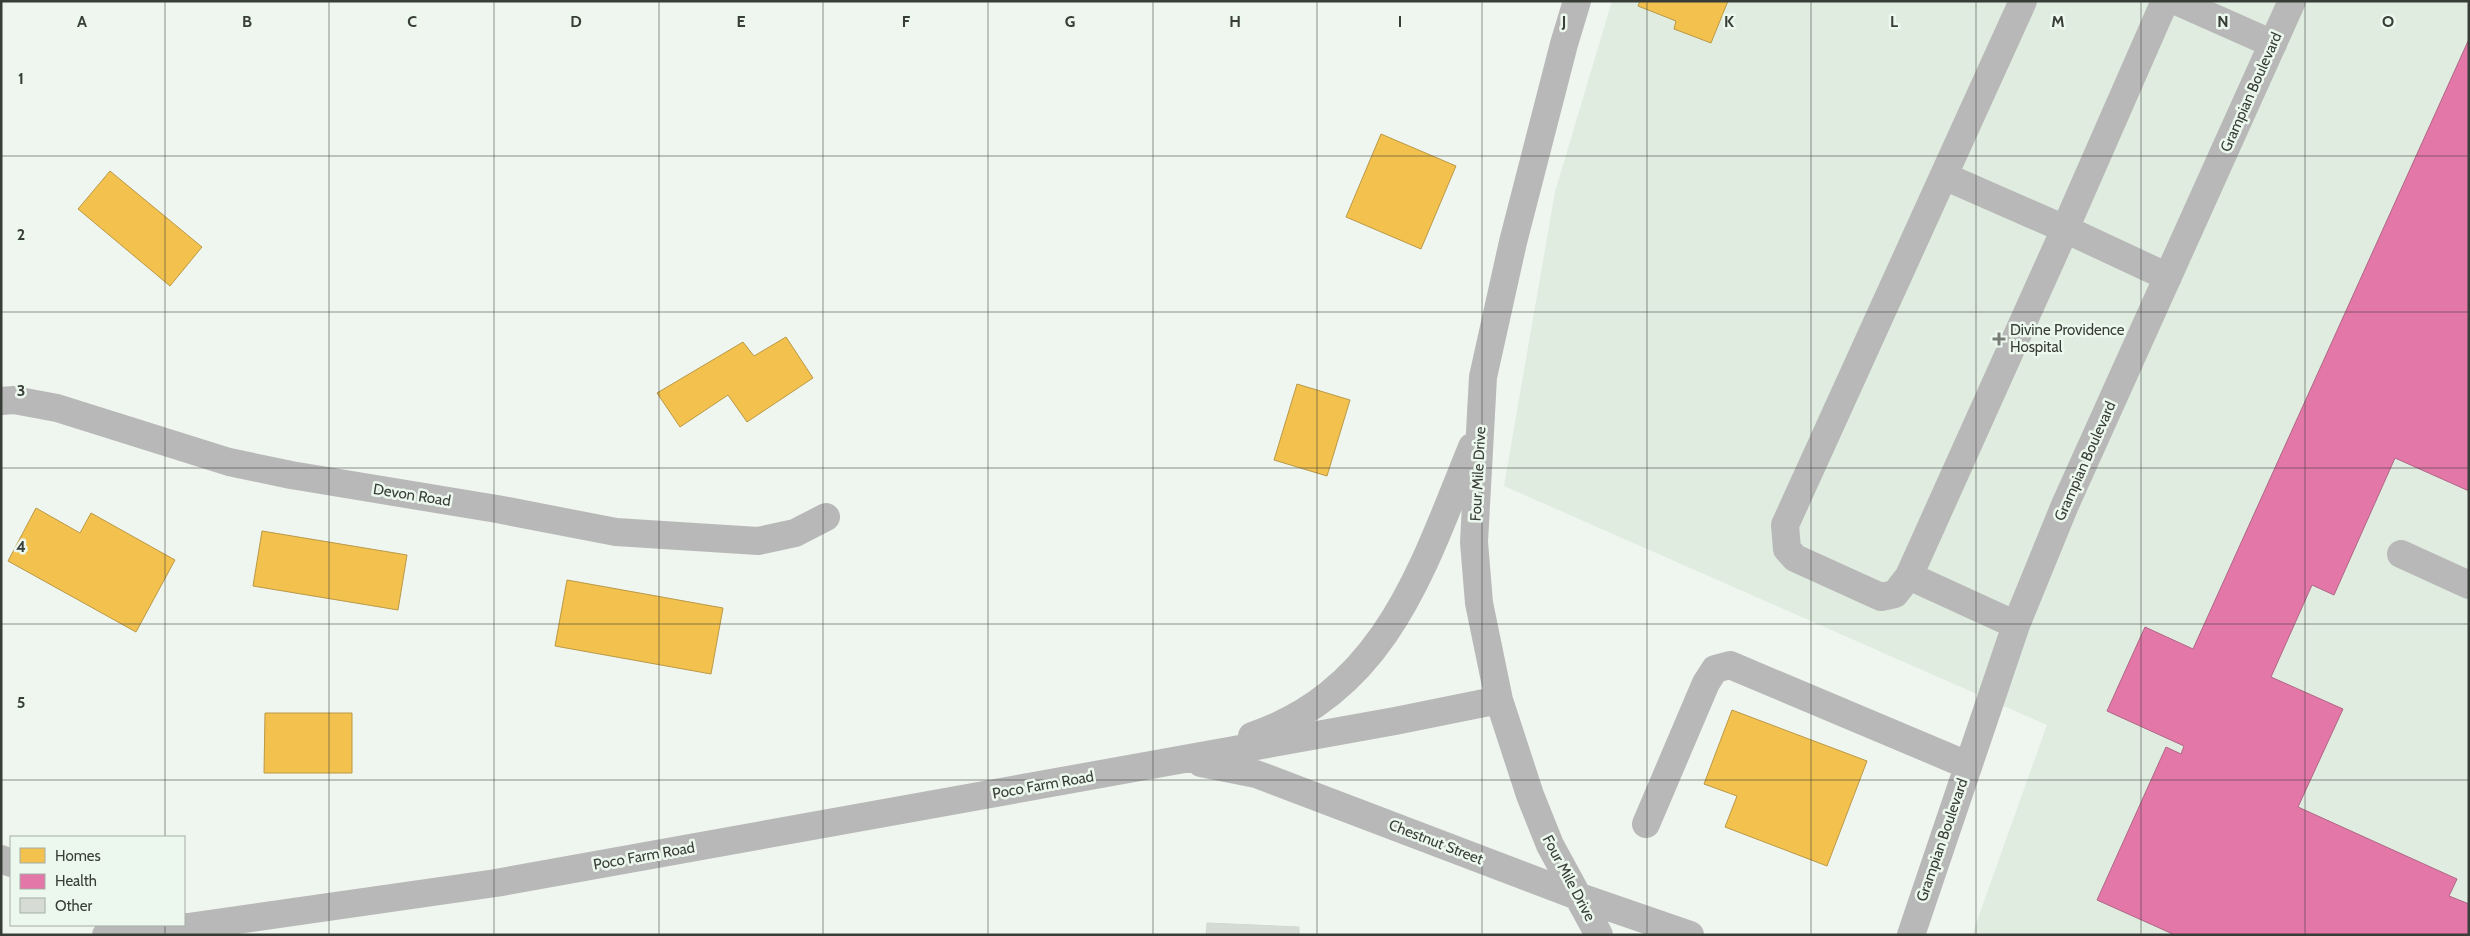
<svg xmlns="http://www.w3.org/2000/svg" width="2470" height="936" font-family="Cabin,sans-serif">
<rect width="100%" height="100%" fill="#eff5ef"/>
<path fill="#dfecdf" d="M1612,1H2469V935H1972L2047,725L1504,486L1555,192Z"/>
<path fill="#f2c14e" stroke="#ba9947" d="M1640,1H1728L1711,43L1674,29L1676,21L1638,6Z
M1381,134L1456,166L1421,249L1346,217Z
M110,171L202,247L170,286L78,209Z
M786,337L813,378L747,422L728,395L680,427L657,393L743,342L754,356Z
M1297,384L1350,400L1327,476L1274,460Z
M36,508L80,533L91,513L175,560L136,632L8,561Z
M262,531L407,555L398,610L253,586Z
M567,580L723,608L711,674L555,646Z
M1732,710L1867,761L1827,866L1725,827L1737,796L1704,784Z
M265,713H352V773H264Z"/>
<path fill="#e377a8" stroke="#b06686" d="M2469,39V491L2395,458L2334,595L2312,585L2271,677L2343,709L2298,807L2457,879L2449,896L2469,904V935H2175L2097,900L2166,747L2181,754L2184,746L2107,711L2145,627L2193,649Z"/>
<path fill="#d6dbd6" stroke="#d1d6d1" d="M1207,923L1299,927V935H1206Z"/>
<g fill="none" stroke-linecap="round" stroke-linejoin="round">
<path stroke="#b8b8b8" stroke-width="28" d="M1577,1L1564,44L1513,242L1483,377L1474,542L1479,603L1499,700L1530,795L1550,845L1599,935
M2165,1L2065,229L2168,277
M2176,1L2273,44
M1944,176L2065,229L1909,576L2016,625
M1,401L14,400L57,408L229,462L291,475L497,509L616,532L758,541L795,533L826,517
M2401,554L2469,585
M1909,576L1895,594L1881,597L1795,558L1787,549L1785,525L2023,1
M1252,736C1387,690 1423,566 1472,447
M1201,763L1256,774L1577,896L1690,935
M1646,824L1706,683L1715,669L1730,665L1967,765
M1,859L11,863
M106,935L188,927L496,883L1395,721L1499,700
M1911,935L2016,625L2065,505L2292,1"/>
</g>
<path fill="none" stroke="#383d38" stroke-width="1" stroke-opacity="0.55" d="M165,1V837M329,1V935M494,1V935M659,1V935M823,1V935M988,1V935M1153,1V935M1317,1V935M1482,1V935M1647,1V935M1811,1V935M1976,1V935M2141,1V935M2305,1V935M1,156H2469M1,312H2469M1,468H2469M1,624H2469M1,780H2469M165,925V935"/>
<path fill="#787d78" stroke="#ecf8ed" stroke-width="2" d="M1996.5 331.5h5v5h5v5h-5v5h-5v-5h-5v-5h5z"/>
<g text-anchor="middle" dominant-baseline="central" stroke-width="5" stroke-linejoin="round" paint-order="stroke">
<g font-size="15" fill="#383d38" stroke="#ecf8ed">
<text transform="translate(2251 92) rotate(-66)">Grampian Boulevard</text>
<text transform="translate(2085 461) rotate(-66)">Grampian Boulevard</text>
<text transform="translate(1478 474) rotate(-87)">Four Mile Drive</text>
<text transform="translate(412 495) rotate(9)">Devon Road</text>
<text transform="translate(1043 785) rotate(-10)">Poco Farm Road</text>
<text transform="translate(1942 840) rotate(-71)">Grampian Boulevard</text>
<text transform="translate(1436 842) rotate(21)">Chestnut Street</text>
<text transform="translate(644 856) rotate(-10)">Poco Farm Road</text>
<text transform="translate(1569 878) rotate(62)">Four Mile Drive</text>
</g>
<g font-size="15" fill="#383d38" stroke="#ecf8ed" text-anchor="start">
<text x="2010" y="330">Divine Providence<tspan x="2010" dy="17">Hospital</tspan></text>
</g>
</g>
<g font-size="16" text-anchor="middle" font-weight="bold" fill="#383d38" stroke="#ecf8ed" stroke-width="5" stroke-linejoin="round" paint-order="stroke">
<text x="82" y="27">A</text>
<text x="247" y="27">B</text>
<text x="412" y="27">C</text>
<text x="576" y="27">D</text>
<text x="741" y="27">E</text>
<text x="906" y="27">F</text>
<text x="1070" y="27">G</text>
<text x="1235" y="27">H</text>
<text x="1400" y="27">I</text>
<text x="1564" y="27">J</text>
<text x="1729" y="27">K</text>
<text x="1894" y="27">L</text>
<text x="2058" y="27">M</text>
<text x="2223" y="27">N</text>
<text x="2388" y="27">O</text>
<text x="21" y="84">1</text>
<text x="21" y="240">2</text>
<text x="21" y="396">3</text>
<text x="21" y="552">4</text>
<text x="21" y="708">5</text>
</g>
<rect width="2470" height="936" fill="none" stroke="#383d38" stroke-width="5"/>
<rect x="10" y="836" width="175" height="90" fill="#ecf8ed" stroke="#a4ada5"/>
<rect x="20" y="848" width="25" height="15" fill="#f2c14e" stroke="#a4ada5"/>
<text x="55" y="861" font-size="15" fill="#383d38">Homes</text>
<rect x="20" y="874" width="25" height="15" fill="#e377a8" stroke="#a4ada5"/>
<text x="55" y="886" font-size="15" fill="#383d38">Health</text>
<rect x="20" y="898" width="25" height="15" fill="#d6dbd6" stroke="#a4ada5"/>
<text x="55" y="911" font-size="15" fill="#383d38">Other</text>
</svg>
